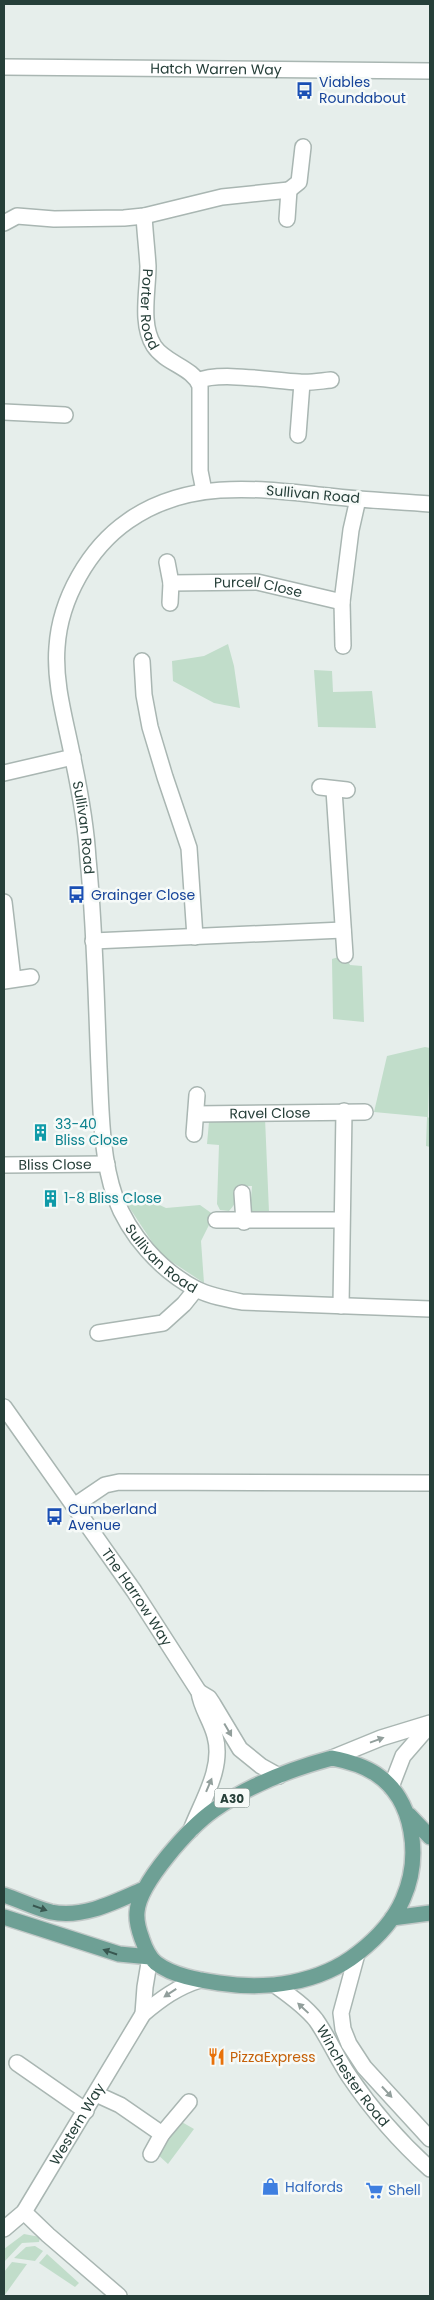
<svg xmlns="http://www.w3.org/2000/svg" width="434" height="2300" font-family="Poppins,sans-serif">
<rect width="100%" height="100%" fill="#e6eeeb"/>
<path fill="#c1ddca" d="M228,644L234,666L240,708L214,703L173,681L172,661L204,656Z
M314,670L332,671L333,692L372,691L376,728L318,727Z
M345,955L350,965L362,966L364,1022L333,1019L332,959Z
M425,1047L430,1048L428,1117L430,1119V1147L426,1146L427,1117L374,1112L387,1056Z
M215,1117L265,1118L269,1212H250L252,1186H238C237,1196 237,1203 229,1211L220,1210L217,1204L219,1145L207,1144L209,1122Z
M153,1202L166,1208L200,1205L214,1215L201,1241L204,1283L160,1254L127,1204Z
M180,2121L194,2129L168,2164L157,2154Z
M24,2234L40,2237L39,2242L22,2243L4,2262V2249Z
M35,2246L43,2251L35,2261L14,2258L26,2247Z
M47,2254L79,2283L75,2287L39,2263Z
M12,2262L27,2264L4,2296V2272Z"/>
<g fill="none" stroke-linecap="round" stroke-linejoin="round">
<defs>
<g id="minor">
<path id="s1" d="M4,67L430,71"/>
<path d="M289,190L299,182L303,147"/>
<path id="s2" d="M144,216C145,233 147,250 148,266C148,291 140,324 154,346C166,364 193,367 200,386V471L204,491"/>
<path d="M4,223L17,216L54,219L124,218L144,216L222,197L289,190L287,219"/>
<path d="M198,381C218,371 275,381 299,382C310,383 320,381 331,380"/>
<path d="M4,412L65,415"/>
<path d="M298,435L302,383"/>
<path id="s3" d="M430,504C406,502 383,501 359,499C281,493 197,472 128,521C89,548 60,599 57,647C54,684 66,722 73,759C80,792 86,825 88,859C95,928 96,998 99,1067C101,1109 101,1157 115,1197C129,1235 160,1270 196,1289C210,1296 226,1299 242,1302L430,1309"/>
<path id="s4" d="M167,562L171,583L257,582L342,602L351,530L358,499"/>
<path d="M342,602L343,646"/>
<path d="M170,603L171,583"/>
<path d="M142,661L144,695L150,727L165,777L189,848L195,937"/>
<path d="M4,773L73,757"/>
<path d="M320,787L347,790"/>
<path d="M334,790L345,955"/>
<path d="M4,902L13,979"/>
<path d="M93,941L343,930"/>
<path d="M4,981L31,977"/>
<path id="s5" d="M196,1114L365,1112"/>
<path d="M194,1134L197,1095"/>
<path id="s6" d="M4,1165L107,1164"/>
<path d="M242,1193L244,1222"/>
<path d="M216,1220H341"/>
<path d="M341,1306L344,1111"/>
<path d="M98,1333L163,1323L184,1304L196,1289"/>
<path id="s7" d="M4,1407L134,1591L199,1692C201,1708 211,1720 215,1736C224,1768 202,1801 191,1830"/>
<path d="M74,1506L105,1485L119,1482L430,1483"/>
<path d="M199,1692L209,1698L213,1704L240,1749L261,1766L279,1776"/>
<path d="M332,1758L381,1738L430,1723"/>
<path d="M391,1787L403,1756L430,1725"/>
<path d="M357,1954L341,2013L343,2029L349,2044L364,2067L430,2139"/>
<path id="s8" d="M275,1985C289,1995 305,2006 316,2020C328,2037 337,2058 349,2076C372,2110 400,2142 430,2169"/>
<path d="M143,2014L145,1987L150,1957"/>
<path d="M17,2063L86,2111"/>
<path d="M96,2094L120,2105L162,2134"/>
<path d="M151,2154L162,2134L189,2102"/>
<path d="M24,2212L48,2235L119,2296"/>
<path id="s9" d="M4,2229L24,2212L143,2014C161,1999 177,1987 200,1980"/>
</g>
<path id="major" d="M332,1758C347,1761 364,1766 376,1774C415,1800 421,1858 403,1899C394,1920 376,1939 358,1953C319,1984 266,1990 219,1983C199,1980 173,1976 156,1963C149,1957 145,1948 142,1939C139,1931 136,1922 137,1912C139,1883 190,1827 214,1810C249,1785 291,1769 332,1758Z
M409,1815L430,1837
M4,1895C19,1900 35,1908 51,1912C83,1919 117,1901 144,1889
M4,1917L119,1954L150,1957
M392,1918L430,1913"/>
</defs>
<use href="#minor" stroke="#a9b6b2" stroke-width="18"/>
<use href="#major" stroke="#c2c9c8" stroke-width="18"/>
<use href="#minor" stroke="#fff" stroke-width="15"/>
<use href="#major" stroke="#6ea095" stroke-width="15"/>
</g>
<defs><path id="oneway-solid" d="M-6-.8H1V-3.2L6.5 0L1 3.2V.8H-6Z" transform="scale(1.25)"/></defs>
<g fill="#929f9c">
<use href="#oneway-solid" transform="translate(228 1730) rotate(60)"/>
<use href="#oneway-solid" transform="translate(377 1740) rotate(-20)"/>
<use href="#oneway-solid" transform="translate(209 1785) rotate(-67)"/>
<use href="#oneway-solid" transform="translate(170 1993) rotate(147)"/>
<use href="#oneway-solid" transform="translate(303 2008) rotate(-137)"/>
<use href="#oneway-solid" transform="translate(387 2092) rotate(47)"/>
</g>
<g fill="#385750">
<use href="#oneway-solid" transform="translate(40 1908) rotate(19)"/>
<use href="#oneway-solid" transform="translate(110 1952) rotate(-161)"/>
</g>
<defs>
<symbol id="bus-bare" viewBox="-9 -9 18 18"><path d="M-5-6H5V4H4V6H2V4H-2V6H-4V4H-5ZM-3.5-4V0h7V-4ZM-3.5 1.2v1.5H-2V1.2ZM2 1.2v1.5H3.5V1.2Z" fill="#1a4fb4" stroke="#f6faf8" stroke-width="2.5" paint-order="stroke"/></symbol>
<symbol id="building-bare" viewBox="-9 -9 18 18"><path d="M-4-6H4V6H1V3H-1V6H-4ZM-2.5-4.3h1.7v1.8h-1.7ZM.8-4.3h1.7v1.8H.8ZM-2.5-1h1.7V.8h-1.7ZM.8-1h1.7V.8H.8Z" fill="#0f9aa8" stroke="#f6faf8" stroke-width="2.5" paint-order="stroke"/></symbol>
<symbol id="restaurant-bare" viewBox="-9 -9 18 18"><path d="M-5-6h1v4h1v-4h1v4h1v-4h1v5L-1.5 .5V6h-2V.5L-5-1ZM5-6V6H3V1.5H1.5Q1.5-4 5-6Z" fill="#e8710a" stroke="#f6faf8" stroke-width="2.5" paint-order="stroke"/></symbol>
<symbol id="shop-bare" viewBox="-9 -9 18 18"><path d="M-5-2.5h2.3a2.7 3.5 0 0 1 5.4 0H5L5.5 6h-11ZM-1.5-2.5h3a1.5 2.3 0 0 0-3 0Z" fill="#3f7fe0" stroke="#f6faf8" stroke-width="2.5" paint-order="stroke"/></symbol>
<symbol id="supermarket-bare" viewBox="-9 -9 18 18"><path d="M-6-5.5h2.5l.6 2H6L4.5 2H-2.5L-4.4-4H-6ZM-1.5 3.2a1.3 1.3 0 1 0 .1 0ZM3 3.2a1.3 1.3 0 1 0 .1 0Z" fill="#3f7fe0" stroke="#f6faf8" stroke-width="2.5" paint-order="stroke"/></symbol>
</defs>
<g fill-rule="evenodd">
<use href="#bus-bare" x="292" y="78" width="25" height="25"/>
<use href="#bus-bare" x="64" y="882" width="25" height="25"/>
<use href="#building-bare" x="28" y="1120" width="25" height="25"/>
<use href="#building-bare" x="38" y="1186" width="25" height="25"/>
<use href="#bus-bare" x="42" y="1504" width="25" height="25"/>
<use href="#restaurant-bare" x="204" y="2044" width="25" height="25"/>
<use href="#shop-bare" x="258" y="2174" width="25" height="25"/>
<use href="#supermarket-bare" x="362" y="2178" width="25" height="25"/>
</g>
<g text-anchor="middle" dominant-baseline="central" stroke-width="5" stroke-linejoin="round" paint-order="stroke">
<rect fill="#f6faf8" stroke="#647772" stroke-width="1" x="214.5" y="1788.5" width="35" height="19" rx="4"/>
<g font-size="12" font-weight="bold" fill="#263f39">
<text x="232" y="1798">A30</text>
</g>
<g font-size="14" fill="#263f39" stroke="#f6faf8">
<text stroke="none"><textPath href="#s1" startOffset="212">Hatch Warren Way</textPath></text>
<text stroke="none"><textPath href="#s2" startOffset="94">Porter Road</textPath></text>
<text transform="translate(313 494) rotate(5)">Sullivan Road</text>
<text stroke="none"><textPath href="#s4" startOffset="109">Purcell Close</textPath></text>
<text stroke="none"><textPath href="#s3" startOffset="641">Sullivan Road</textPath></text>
<text stroke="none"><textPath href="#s5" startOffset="74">Ravel Close</textPath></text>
<text stroke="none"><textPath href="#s6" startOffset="51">Bliss Close</textPath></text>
<text stroke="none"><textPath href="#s3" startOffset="1091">Sullivan Road</textPath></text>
<text stroke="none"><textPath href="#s7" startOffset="232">The Harrow Way</textPath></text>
<text stroke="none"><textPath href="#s8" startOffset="121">Winchester Road</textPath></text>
<text stroke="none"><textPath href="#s9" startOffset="129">Western Way</textPath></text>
</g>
<g font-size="14" fill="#164399" stroke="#f6faf8" text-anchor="start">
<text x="319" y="82">Viables<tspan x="319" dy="16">Roundabout</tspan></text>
<text x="91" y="895">Grainger Close</text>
<text x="68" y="1509">Cumberland<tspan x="68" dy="16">Avenue</tspan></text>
</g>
<g font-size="14" fill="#0d838f" stroke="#f6faf8" text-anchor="start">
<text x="55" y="1124">33-40<tspan x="55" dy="16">Bliss Close</tspan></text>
<text x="64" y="1198">1-8 Bliss Close</text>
</g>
<g font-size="14" fill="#c56008" stroke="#f6faf8" text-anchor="start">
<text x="230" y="2057">PizzaExpress</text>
</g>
<g font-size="14" fill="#366cbe" stroke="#f6faf8" text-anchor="start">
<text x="285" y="2187">Halfords</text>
<text x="388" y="2190">Shell</text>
</g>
</g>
<rect width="434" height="2300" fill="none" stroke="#263f39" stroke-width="10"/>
</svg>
